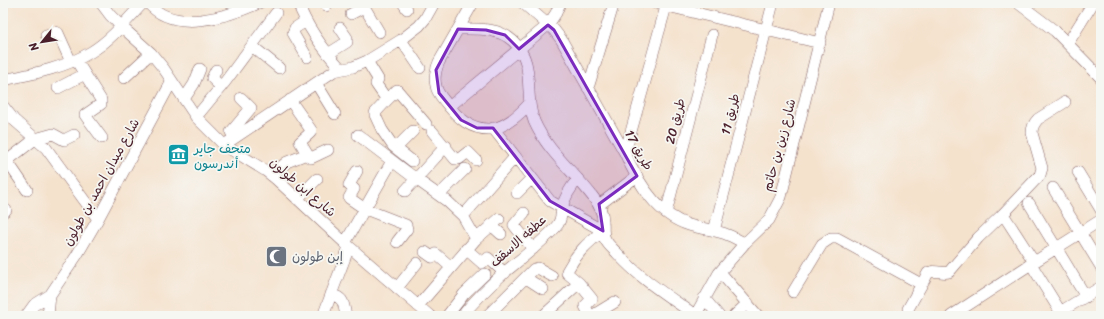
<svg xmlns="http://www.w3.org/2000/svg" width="1104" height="319" font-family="Sriracha,'Playpen Sans Arabic',sans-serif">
<rect width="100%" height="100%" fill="#f6f6f2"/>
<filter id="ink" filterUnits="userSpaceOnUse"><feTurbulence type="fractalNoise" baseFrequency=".025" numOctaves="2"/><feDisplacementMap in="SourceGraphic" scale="8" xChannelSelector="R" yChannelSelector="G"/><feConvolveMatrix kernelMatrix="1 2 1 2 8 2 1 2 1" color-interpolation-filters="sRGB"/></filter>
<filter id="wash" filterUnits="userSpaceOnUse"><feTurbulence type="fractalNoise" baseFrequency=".012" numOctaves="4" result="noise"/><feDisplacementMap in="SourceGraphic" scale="16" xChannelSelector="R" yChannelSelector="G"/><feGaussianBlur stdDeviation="0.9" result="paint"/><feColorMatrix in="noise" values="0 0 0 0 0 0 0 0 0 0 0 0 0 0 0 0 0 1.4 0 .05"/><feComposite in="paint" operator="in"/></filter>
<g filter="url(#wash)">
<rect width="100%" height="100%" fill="#f5e2cd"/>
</g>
<g filter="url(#ink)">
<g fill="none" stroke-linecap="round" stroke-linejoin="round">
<defs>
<path id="minor" d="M101,3L110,15L122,27L151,53L164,69L196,117L224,145L266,171L276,179L345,243L430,316
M148,3C174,34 227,17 259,3
M298,3C307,28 324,50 341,69
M324,3L326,6
M362,3L379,32
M403,3L407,9
M473,3L439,62C436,69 434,78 436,86C437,93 443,99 447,104C458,118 471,130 491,129C506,127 519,115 529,104
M523,3L554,30L561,39L625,153C638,183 657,215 689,225C702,229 716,230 728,235C734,237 739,241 745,243
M655,3L820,43
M1018,3L1055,31L1101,78
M351,14L364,7
M306,21L295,28L293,33L307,57
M458,29C477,29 498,27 513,41C537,64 523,93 534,121C547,151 574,172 593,197C599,204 603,212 603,222C604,228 602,233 605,239C608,245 613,249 617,253C639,278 668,296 695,315
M46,35L56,32L58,33L71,62
M401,40L420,68
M1068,43L1093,3
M252,46L279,68
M328,54L347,42V38L340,28
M76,60L101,100V104L85,115L102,138
M367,61L378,79L376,84L387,100L375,113V115L382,130L393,146L412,161
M216,70L212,78L221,87
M124,78L151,53
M3,80C33,74 65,68 91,52C112,39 127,20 143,3
M316,83L335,114
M58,88L85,74
M588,88L614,3
M184,99L194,84L200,69
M290,100L311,130L310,133L300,142L309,157L311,158L328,150
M387,100L397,90L426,124
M3,106L14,120L46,148L98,219
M449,107L548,25L556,13L560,3
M196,117L225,82L276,13
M493,128L550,201L603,231C587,243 576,254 567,271V273L579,283L592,299L585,306L587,310
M432,131L455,159H459L468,152L476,160
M358,135L416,179L447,201L463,216L476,239
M234,138L231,132L251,108L241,98
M224,145L325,77L334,71L353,67L367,61L401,40L419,26L425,19L434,3
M396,148L413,131
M625,153L667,3
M3,155L27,190
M3,164L35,139L53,134L64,140L74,135
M357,171L349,185L354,189L349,198L365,209L406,225L407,229L397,242
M1078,172L1101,210
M271,175L287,162L307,154
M1053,188L1101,267
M405,191L446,146
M517,193L532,178
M439,195L465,169
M297,199L317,179
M1029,203L1086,297
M599,205L637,176
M3,212L6,210
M524,213L514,225L533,249
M666,213L712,35
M1003,214L1034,262
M463,216L515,157
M491,225L501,234
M714,231L773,3
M345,243L392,161
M466,249L482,263L488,258L505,273
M425,252L432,257L436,254L451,267
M1031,264L1063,316
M720,272L758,316
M526,278L543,289
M397,288L417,263
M793,292L822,244L831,238H837L921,284
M331,294C345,299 343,303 346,316
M704,298L719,316
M418,306L476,239L499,219
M908,309L928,273C933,269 942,274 949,272L978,238L1003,214L1040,175L1042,168L1032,133C1032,127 1034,123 1038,119L1065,102
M1060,312L1101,287
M26,316L34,305L50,295
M48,316L50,295L77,255L98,219L172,81
M323,316L349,247
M447,316L464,294L485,274
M462,316C475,300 489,286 505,272C522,258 540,244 555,228C561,222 561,216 562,208C565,196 570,188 578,179
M487,316L534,269L538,268L552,276
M543,316L579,283
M592,316L615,302
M695,316L719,273L745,243L769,220L781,197L829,3
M734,316L748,303
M951,316L1031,264L1101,220"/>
</defs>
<use href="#minor" stroke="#866364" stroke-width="12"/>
<use href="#minor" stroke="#fff" stroke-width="11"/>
</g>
</g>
<path fill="#7b2cbf" fill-opacity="0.2" stroke="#7b2cbf" stroke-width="3" stroke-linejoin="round" d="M548,25L554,30L637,176L599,204L603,231L550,201L493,128H477L461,120L439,93L436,70L458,29L486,30L505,35L519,49Z"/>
<defs>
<symbol id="museum-square" viewBox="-11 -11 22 22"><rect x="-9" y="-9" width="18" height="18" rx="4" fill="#0f9aa8" stroke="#f6f6f2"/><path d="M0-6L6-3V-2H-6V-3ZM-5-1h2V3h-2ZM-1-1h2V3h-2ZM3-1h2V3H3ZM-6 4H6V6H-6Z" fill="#fff"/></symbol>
<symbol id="mosque-square" viewBox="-11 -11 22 22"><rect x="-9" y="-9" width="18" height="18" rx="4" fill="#6b7280" stroke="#f6f6f2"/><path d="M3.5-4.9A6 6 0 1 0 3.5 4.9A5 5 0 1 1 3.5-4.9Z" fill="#fff"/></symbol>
</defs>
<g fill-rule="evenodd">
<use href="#museum-square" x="166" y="142" width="25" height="25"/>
<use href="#mosque-square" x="264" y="244" width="25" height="25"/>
</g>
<g text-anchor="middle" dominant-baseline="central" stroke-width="3.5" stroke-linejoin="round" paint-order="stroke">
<g font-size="13" fill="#4a1f2b" stroke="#f6f6f2">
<text transform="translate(730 114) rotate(-76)">طريق 11</text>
<text transform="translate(675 121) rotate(-76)">طريق 20</text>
<text transform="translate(779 145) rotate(-75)">شارع زين بن حاتم</text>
<text transform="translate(639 150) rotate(61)">طريق 17</text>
<text transform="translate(101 182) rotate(-61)">شارع ميدان احمد بن طولون</text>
<text transform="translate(303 187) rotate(41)">شارع ابن طولون</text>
<text transform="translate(518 241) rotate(-42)">عطفه الاسقف</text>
</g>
<g font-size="13" fill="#0d838f" stroke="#f6f6f2" text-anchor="start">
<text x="194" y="148">متحف جاير<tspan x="194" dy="15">أندرسون</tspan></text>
</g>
<g font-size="13" fill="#5b616d" stroke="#f6f6f2" text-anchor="start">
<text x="292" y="256">إبن طولون</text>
</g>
</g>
<rect width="1104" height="319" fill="none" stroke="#f6f6f2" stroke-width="16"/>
<g transform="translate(42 42) rotate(240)" stroke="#f6f6f2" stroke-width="3" paint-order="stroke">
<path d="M0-3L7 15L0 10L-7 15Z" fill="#4a1f2b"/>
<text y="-6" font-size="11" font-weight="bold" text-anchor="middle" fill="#4a1f2b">N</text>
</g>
</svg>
